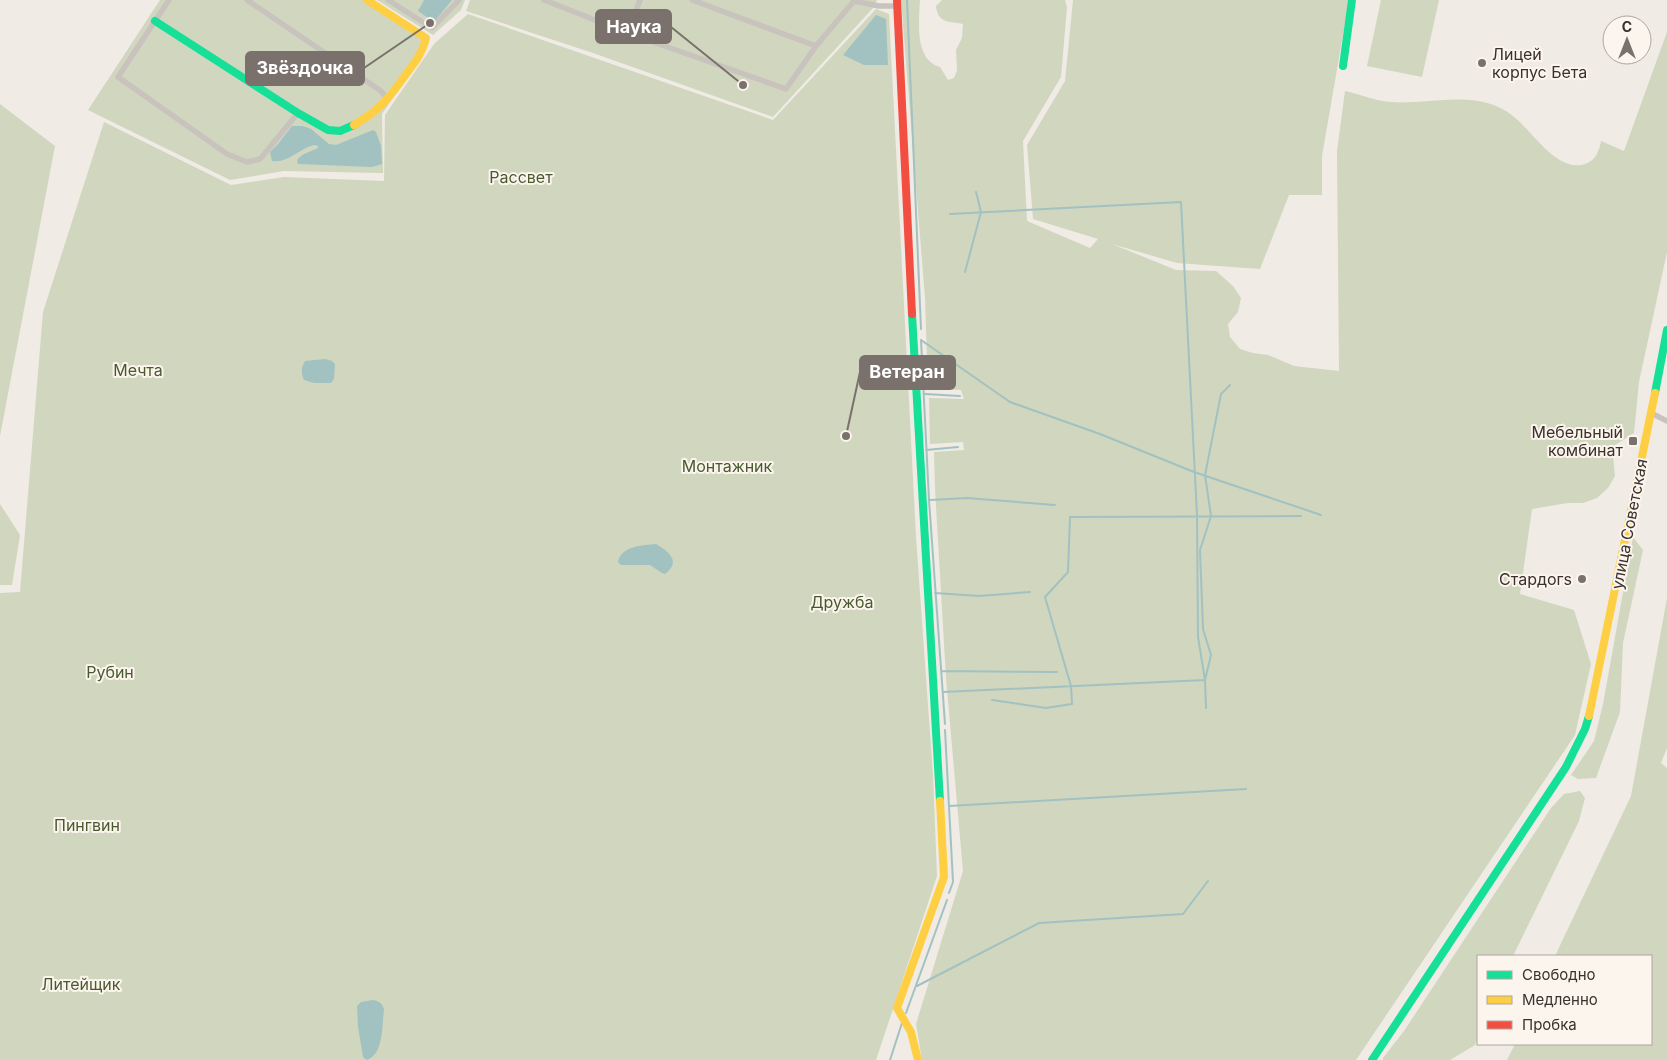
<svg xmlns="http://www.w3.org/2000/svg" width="1667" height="1060" font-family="Inter,sans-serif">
<rect width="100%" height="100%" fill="#f0ebe5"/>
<path fill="#d1d6bf" d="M160,0H367L429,39L426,50L382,114L383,173L284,171L230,180L88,110Z
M377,0H465L461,10L433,35Z
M470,0H877L873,8L773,117L593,53L466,11Z
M901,0H920C919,22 914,59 940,67L948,80L954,78L957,71L956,50L962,38L963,24C949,21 938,24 936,6L942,0H1065L1067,7L1061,77L1023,141L1027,221L1090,248L1098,239L1033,219L1027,145L1065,81L1073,0H1349L1322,156V195H1289L1260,269L1177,263L1112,244L1176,270L1216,271L1233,286L1241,298L1238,312L1228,324L1230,337L1240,349L1253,353L1268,355L1294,366L1339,371L1337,151L1345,91C1359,94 1375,101 1390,102C1429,105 1470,90 1506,111C1530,125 1551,169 1581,165C1594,163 1599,153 1601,141L1624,151L1667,32V252L1639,382L1634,433L1612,447L1615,476L1608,488L1597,498L1583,503H1568L1532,509L1520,594L1574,610L1591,664L1575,735L1356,1060H922L916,1024L963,871L946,678L935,489L934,452L964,450L963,442L930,444L929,398L964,399L961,390L928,388L925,298Z
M1381,0H1439L1422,77L1367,66Z
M876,9L889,14L916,537L933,775L937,876L876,1060H0V593L20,592L43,312L104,122L231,185L284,177L384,181L385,115L434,44L468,14L773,120Z
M0,104L55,146L0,436Z
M0,504L20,535L12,585H0Z
M1633,537L1643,550L1623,643L1620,712L1596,778L1578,779L1571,775L1594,741L1603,704Z
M1667,598V748L1661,763L1667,768V1060H1507L1515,1044H1651V956H1555L1631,796Z
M1580,791L1585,798L1579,821L1513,956H1478V1037L1475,1045L1450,1060H1383V1058L1404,1031L1551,808L1564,794Z"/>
<path fill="#a1c2c1" d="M424,0H452L434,22L418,11Z
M876,15L886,19L888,65H864L843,55Z
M292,126H303L311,129L329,144L336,145L373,130L376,132L381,146L382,164L372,167L298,164L297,160L302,155L318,148V146L314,145C300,148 287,164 272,161L270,152L278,144Z
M325,359L332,361L335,364L334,379L331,383H314L304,380C301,374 301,367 305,361Z
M656,544C668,551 682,561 665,574L662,573L650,565H621L618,562C621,546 643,545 656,544Z
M373,1000C379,1001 382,1003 384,1009C382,1024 384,1054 367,1060L363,1057L358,1027L357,1006L361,1002Z"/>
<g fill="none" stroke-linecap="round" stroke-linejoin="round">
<path stroke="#a1c2c1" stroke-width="2" d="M907,0L921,329
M950,214L1181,202L1197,515L1198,637L1205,680L1206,708
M965,272L981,212L976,192
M921,340L1010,402L1100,434L1194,472L1321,515
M921,340L929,500L945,724
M925,394L960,396
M926,450L958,447
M930,500L967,498L1055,505
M935,593L979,596L1030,592
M942,671L1057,672
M943,692L1205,680L1211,655L1203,629L1200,550L1211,516L1205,475L1221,394L1230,385
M992,700L1046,708L1072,704L1071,686L1045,597L1068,572L1070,517L1301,516
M945,730L953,882L949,893
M949,806L1246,789
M917,986L1039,923L1183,914L1208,881
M906,1013L947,900
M890,1060L902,1023"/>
<path stroke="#c9c3be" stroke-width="5.5" d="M169,0L118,77L227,154L247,162L260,159L298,113
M247,0L381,91L388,100
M388,0L432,28L459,0
M544,0L628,33L786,89L816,46L854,1L879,6H897
M692,0L816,46
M628,33L640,0
M1651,413L1667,421"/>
<path stroke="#16e098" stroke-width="8" d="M155,21L298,113L328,130L340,131L354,125
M1343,66L1352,0
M912,314L940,801
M1655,393L1667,330
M1372,1060L1566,767L1585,729L1589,716"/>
<path stroke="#ffcf43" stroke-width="8" d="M354,125C380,110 390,97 407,73C416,61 423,52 426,38L367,0
M1589,716L1655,393
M918,1060L911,1032L897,1008L944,877L940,801"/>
<path stroke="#f24e42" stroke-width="8" d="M897,0L912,314"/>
</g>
<g fill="#7a716c" stroke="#fbf5ee" stroke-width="2">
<circle cx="1482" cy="63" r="5"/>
<rect x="1628" y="436" width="10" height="10" rx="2.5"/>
<circle cx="1582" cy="579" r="5"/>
</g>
<g text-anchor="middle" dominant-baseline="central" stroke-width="4" stroke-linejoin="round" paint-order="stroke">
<g font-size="16" fill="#3b302b" stroke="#fbf5ee" text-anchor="end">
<text x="1492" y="54" text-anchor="start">Лицей<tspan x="1492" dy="18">корпус Бета</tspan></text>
<text x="1623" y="432">Мебельный<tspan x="1623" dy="18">комбинат</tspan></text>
<text x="1572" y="579">Стардогs</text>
</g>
<g font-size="16" fill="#4a5a2e" stroke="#fbf5ee">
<text x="521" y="177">Рассвет</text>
<text x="138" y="370">Мечта</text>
<text x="727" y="466">Монтажник</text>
<text x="842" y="602">Дружба</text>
<text x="110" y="672">Рубин</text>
<text x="87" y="825">Пингвин</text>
<text x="81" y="984">Литейщик</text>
</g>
<g font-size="16" fill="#3b302b" stroke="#fbf5ee">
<text transform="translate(1629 524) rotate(-79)">улица Советская</text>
</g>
</g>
<path fill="none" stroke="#7a716c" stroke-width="2" d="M743 85L671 27M430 23L364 68M846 436L860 372"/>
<g fill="#7a716c" stroke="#fbf5ee" stroke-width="2">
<circle cx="743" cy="85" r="5"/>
<circle cx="430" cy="23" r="5"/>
<circle cx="846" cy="436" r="5"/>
</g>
<g fill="#7a716c" stroke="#7a716c" stroke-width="2">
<rect x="596" y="10" width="75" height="33" rx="5"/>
<rect x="246" y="52" width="118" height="33" rx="5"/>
<rect x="860" y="356" width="95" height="33" rx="5"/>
</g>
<g font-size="18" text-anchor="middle" font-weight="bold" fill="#fff">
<text x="634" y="33">Наука</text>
<text x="305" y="74">Звёздочка</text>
<text x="907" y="378">Ветеран</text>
</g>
<rect x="1477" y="955" width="175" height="90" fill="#fbf5ee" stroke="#aea6a0"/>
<rect x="1487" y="971" width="25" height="8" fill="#16e098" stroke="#aea6a0"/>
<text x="1522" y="980" font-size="15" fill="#3b302b">Свободно</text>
<rect x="1487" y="996" width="25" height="8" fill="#ffcf43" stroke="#aea6a0"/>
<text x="1522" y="1005" font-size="15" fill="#3b302b">Медленно</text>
<rect x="1487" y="1021" width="25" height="8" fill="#f24e42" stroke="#aea6a0"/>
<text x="1522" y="1030" font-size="15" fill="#3b302b">Пробка</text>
<g transform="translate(1627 40)"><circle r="24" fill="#fbf5ee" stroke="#aea6a0"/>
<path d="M0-4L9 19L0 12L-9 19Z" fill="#7a716c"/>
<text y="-8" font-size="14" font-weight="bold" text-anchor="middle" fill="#3b302b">С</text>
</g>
</svg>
